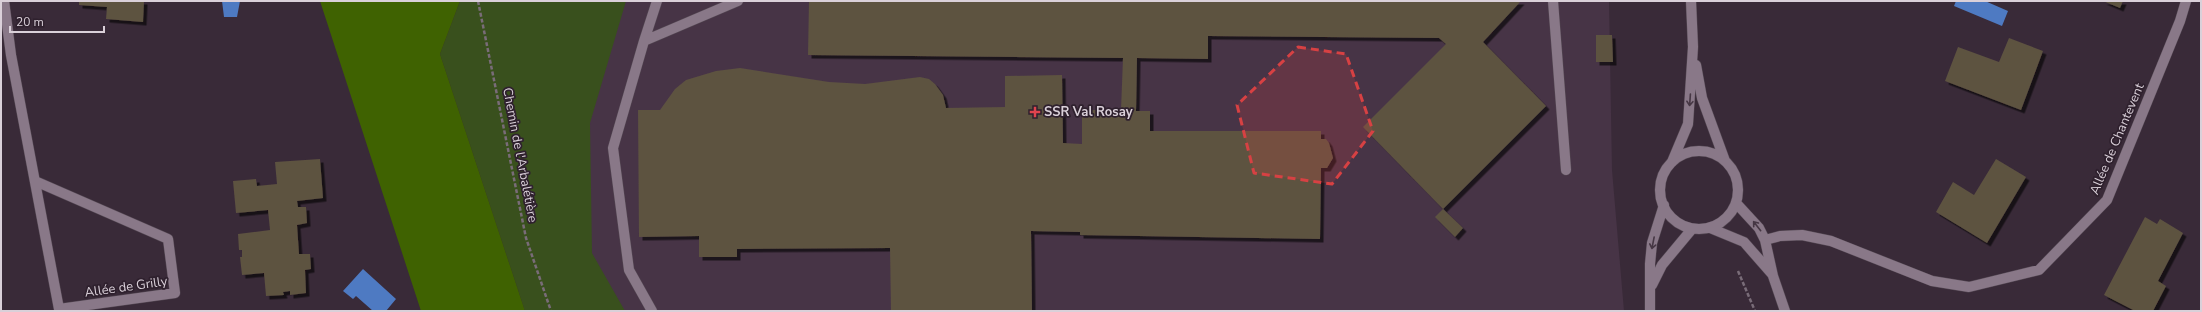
<svg xmlns="http://www.w3.org/2000/svg" width="2202" height="312" font-family="'Nunito Sans',sans-serif">
<defs>
<filter id="shadow"><feDropShadow dx="3.5" dy="3.5" stdDeviation="0" flood-color="#0009"/></filter>
</defs>
<rect width="100%" height="100%" fill="#392a38"/>
<path fill="#473446" d="M460,1H1609L1612,170L1624,311H525Z"/>
<path fill="#39501d" d="M460,1H626L590,123L592,253L625,311H525L440,54Z"/>
<path fill="#3f6201" d="M320,1H460L440,54L525,311H421Z"/>
<path fill="#4e7ac2" d="M222,1H240L237,17H224Z
M1956,1H1985L2008,11L2002,26L1954,6Z
M363,269L396,299L386,311H373L356,296L353,299L343,291Z"/>
<path fill="#5d5241" filter="url(#shadow)" d="M79,1H144L143,22L106,19L107,7L79,5Z
M809,1H1521L1483,42L1546,106L1443,209L1363,127L1446,44L1439,38L1208,36V59L1137,58L1136,111H1150V131H1321V139H1326L1329,143L1333,158L1327,168H1321L1320,239L1080,235V232L1031,231L1032,311H891L890,248L737,249V257H699V236L639,237L638,110H660L675,89L686,80L716,71L740,68L829,82L865,84L920,77L929,79L935,84L943,95L946,108L1005,107V76L1062,75L1063,143L1082,144V110H1121L1123,58L808,55Z
M2103,1H2123L2120,8Z
M1596,35H1612L1613,62H1596Z
M2009,38L2043,51L2021,110L1945,81L1958,47L1999,62Z
M320,159L323,198L297,201L298,207H306L307,223L297,225L299,254H310L311,269L305,270L306,293L290,295V291L283,292L284,295L266,296L264,273L242,275L240,257H242V250H239L238,234L270,230L268,210L236,213L233,181L256,179L257,186L277,184L275,162Z
M1996,159L2026,177L1987,243L1936,212L1953,182L1974,195Z
M1443,209L1463,228L1455,237L1435,217Z
M2145,217L2157,224L2160,219L2183,233L2158,281L2166,286L2153,311H2135L2104,295Z"/>
<g fill="none" stroke-linecap="round" stroke-linejoin="round">
<defs>
<path id="service" d="M1553,1L1566,170
M644,41L657,1
M652,311L629,270L613,148L644,41L738,1"/>
<path id="minor" d="M4,1L11,55L59,309L175,293L168,239L35,181
M1696,65L1702,98L1725,161
M1660 190a39 39 0 1 1 78 0a39 39 0 1 1-78 0Z
M1672,162L1688,124L1693,47L1691,1
M1736,203L1759,228L1765,240L1773,276L1785,311
M1710,228L1744,242L1772,274
M1765,240L1780,236L1802,235L1831,241L1932,281L1969,287L2039,270L2107,200L2180,21L2186,1
M1652,285L1662,265L1692,229
M1650,311V264L1652,243L1664,205"/>
</defs>
<use href="#service" stroke="#544853" stroke-width="11"/>
<use href="#minor" stroke="#544853" stroke-width="11"/>
<path stroke="#796c78" stroke-width="2.5" stroke-dasharray="4 2" stroke-linecap="butt" d="M478,1L526,238L551,311
M1738,271L1755,311"/>
<use href="#service" stroke="#897888" stroke-width="10"/>
<use href="#minor" stroke="#897888" stroke-width="10"/>
</g>
<defs><path id="oneway-shaft" d="M-6 0H5M1.5-3L5.5 0L1.5 3" fill="none" stroke-width="1.6" stroke-linecap="round" stroke-linejoin="round"/></defs>
<g stroke="#463744">
<use href="#oneway-shaft" transform="translate(1690 100) rotate(94)"/>
<use href="#oneway-shaft" transform="translate(1757 226) rotate(-128)"/>
<use href="#oneway-shaft" transform="translate(1653 243) rotate(101)"/>
</g>
<path fill="#d74143" fill-opacity="0.2" stroke="#d74143" stroke-width="3" stroke-dasharray="8 5" stroke-linejoin="round" d="M1298,47L1346,54L1373,131L1332,184L1254,173L1237,105Z"/>
<path fill="#e0444e" stroke="#2f212e" stroke-width="1.5" d="M1033 106h4v4h4v4h-4v4h-4v-4h-4v-4h4z"/>
<g text-anchor="middle" dominant-baseline="central" stroke-width="3.5" stroke-linejoin="round" paint-order="stroke">
<g font-size="13" font-weight="bold" fill="#dad0d9" stroke="#2f212e" text-anchor="start">
<text x="1044" y="112">SSR Val Rosay</text>
</g>
<g font-size="13" fill="#dad0d9" stroke="#2f212e">
<text transform="translate(2117 139) rotate(-67)">Allée de Chantevent</text>
<text transform="translate(520 155) rotate(79)">Chemin de l'Arbalétière</text>
<text transform="translate(126 287) rotate(-8)">Allée de Grilly</text>
</g>
</g>
<rect width="2202" height="312" fill="none" stroke="#dad0d9" stroke-width="4"/>
<path d="M10 26v6h94v-6" fill="none" stroke="#dad0d9" stroke-width="2"/>
<text x="16" y="26" font-size="12" fill="#dad0d9" stroke="#2f212e" stroke-width="3" paint-order="stroke">20 m</text>
</svg>
